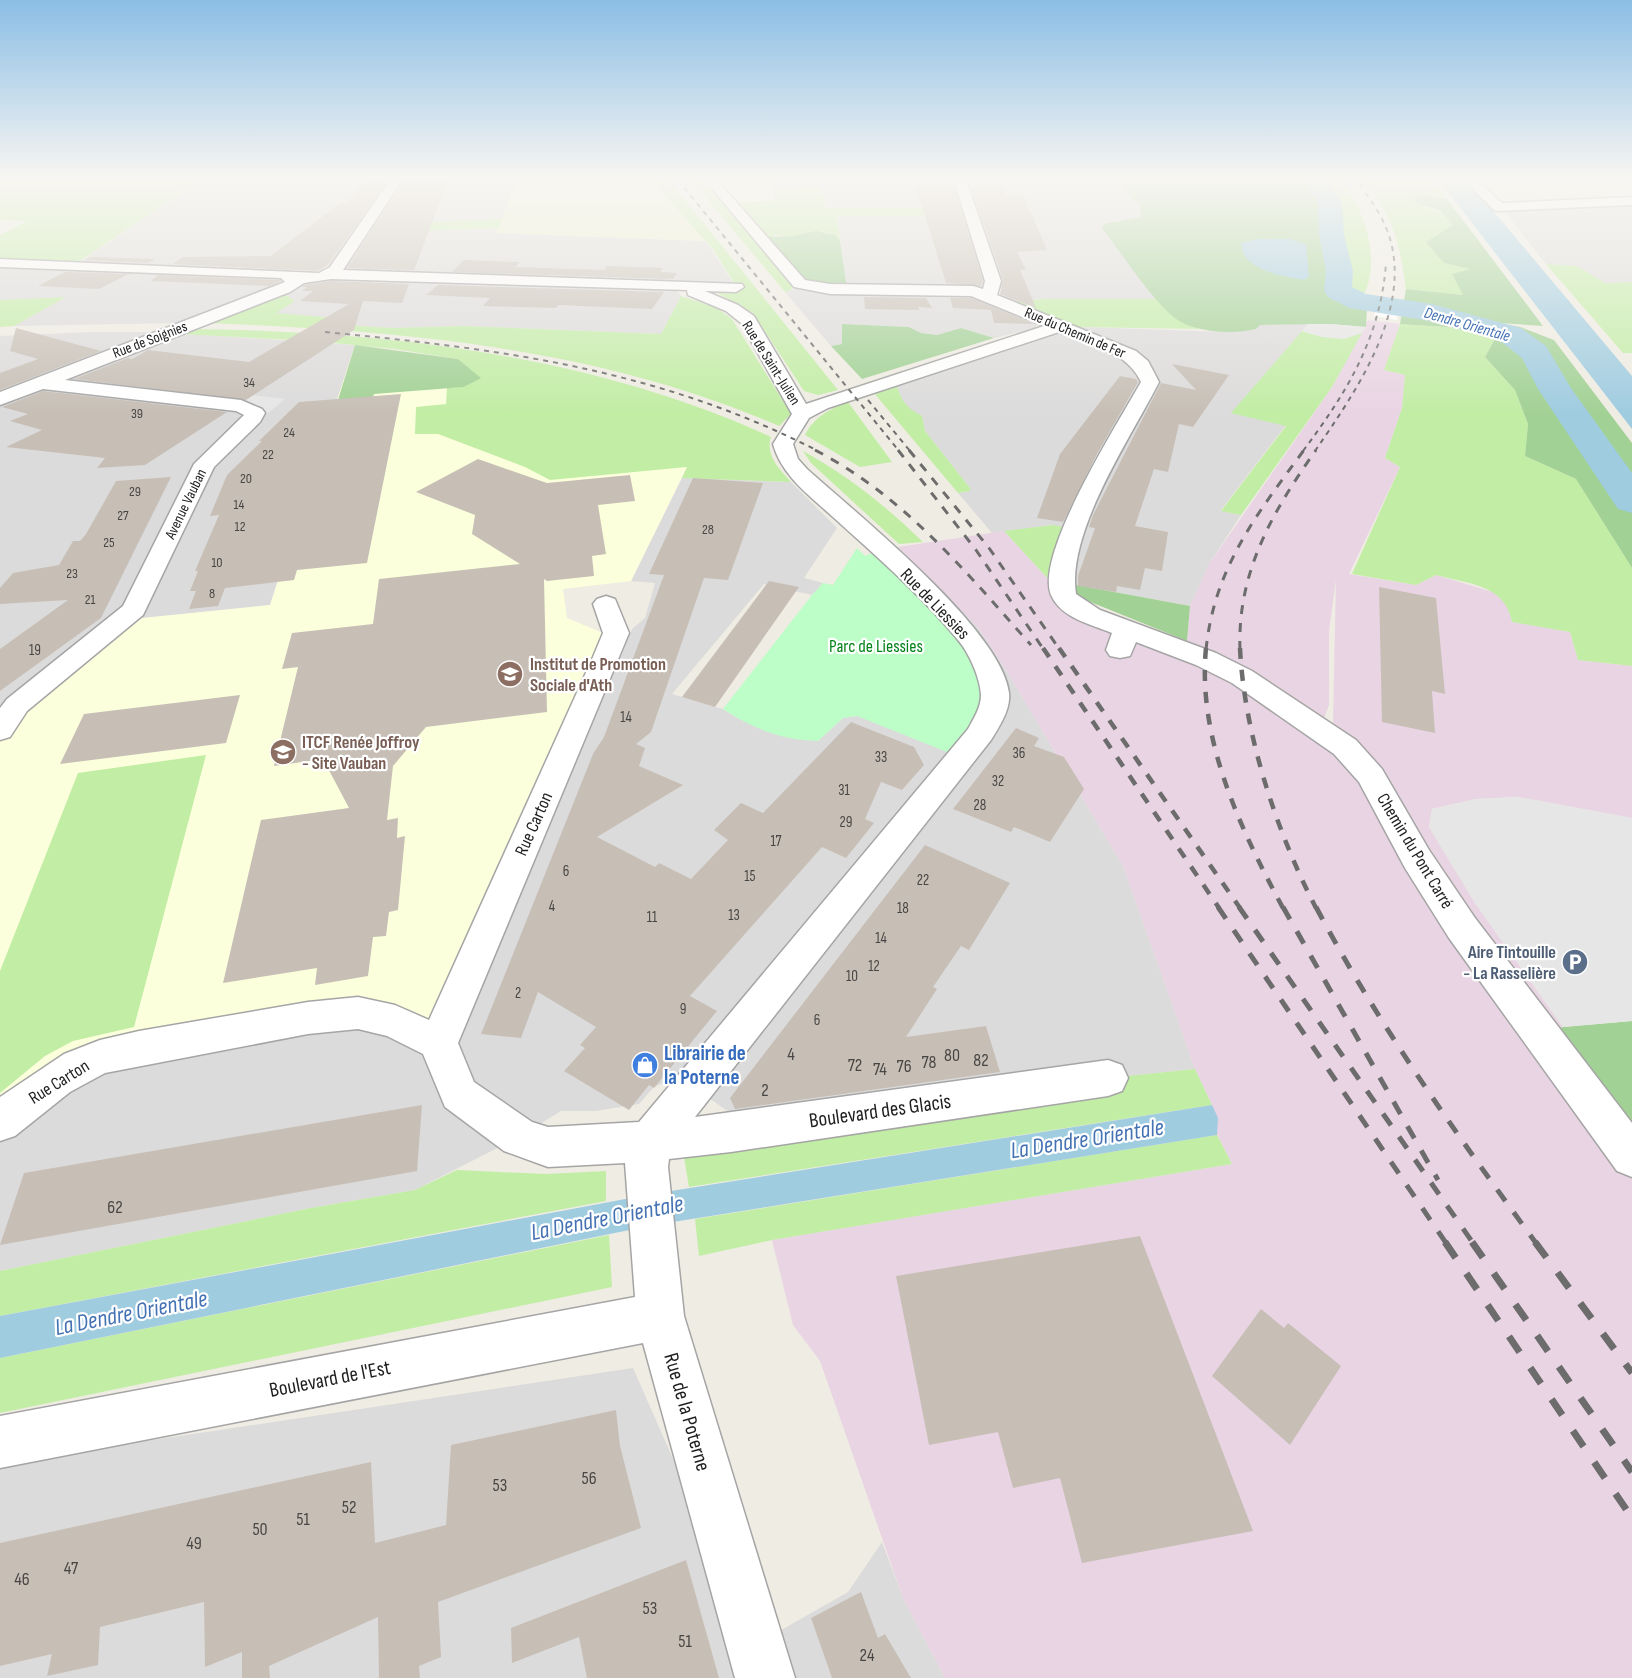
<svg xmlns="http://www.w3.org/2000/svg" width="1632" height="1678" font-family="'Sofia Sans Condensed',sans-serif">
<rect width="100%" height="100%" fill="#efece3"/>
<path fill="#dcdbdb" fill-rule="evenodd" d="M197,180H517L502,219L366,224L361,233L498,228L496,233L706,241L736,287H673L681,296L661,334L464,326L392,328L341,325L275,313L294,300L283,293L180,323L14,326L64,298L0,300V263L73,266L181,194L177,193ZM342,256L323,277L286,272L322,264L330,265Z
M774,180H1115L1140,205L1141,218L1118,221L1102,228L1157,299H1046L1008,302L998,281L967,292L1037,322L1036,328L994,338L962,328L937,335L921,333L909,327L842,324V344L831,346L785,292L805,286L847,289L837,216L971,215L969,208H826L821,187L774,189Z
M1632,201V282L1605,283L1577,266L1546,264L1502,208Z
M1308,324L1232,413L1286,425L1221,510L1241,515L1209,564L1190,606L1060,582L1052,525L992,533L958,493L970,491V488L925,431L922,416L910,410L900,398L897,386L1041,338L1048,333L1069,334L1070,330L1082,327L1227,332L1260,325Z
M92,332H160L355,345L270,605L123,620L0,730V336Z
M682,478L791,482L837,528L804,578L823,583L812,595L764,584L672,694L723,709L739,719L818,741L843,718L857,716L882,549L898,547L978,628L1006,670L1123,866L1195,1069L736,1117L679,1077L654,1087L639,1104L596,1111H561L519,1137L415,1190L311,1208L0,1271V1122L607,657H621L632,629L645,618L655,583L631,581Z
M633,1368L755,1645L848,1592L882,1542L903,1598L945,1678H0V1463Z"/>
<path fill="#e9d4e3" d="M1368,320L1400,324L1384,370L1405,375L1402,408L1385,458L1400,467L1349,574L1416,585L1436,575L1496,593L1509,605L1512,622L1570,632L1578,660L1632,666V818L1518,797L1476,799L1432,809L1429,827L1475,903L1563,1027L1541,1034L1632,1157V1678H945L903,1598L820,1361L793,1325L772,1240L1232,1164L1217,1135L1212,1105L1195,1069L1123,866L1006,670L978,628L898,547L1004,531L1062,594L1337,732L1333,721L1336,580L1329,631V705L1323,721L1245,667L1187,641L1190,606L1209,564L1332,387Z"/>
<path fill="#fcffdc" d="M355,345L687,467L631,581L563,589L567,618L603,633V656L438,1043L395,1021L139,1048L0,1122V730L123,620L270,605Z"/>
<path fill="#eaf0cd" d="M517,180H651L706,241L496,233Z
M711,180H774V201L731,203Z"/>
<path fill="#c2eda5" d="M0,180H197L178,192L182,193L72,266L0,263V235L27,221L0,220Z
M651,180H669L838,390L818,395L804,391L753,313L719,294L695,287L736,286L713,249Z
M691,180H711L732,203L774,201V189L821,187L826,208H969L972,215L837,216L840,240C826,226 809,234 793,236C787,237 779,235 773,235L795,281L791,290L785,292Z
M1315,180H1340C1366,206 1384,270 1359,302L1338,291C1342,265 1338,268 1333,245C1327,218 1340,202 1315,180Z
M1362,180H1432L1447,199L1435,196L1423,207C1436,210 1448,212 1453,225L1449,228L1444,263L1470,269L1452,274L1463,295L1406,289C1400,244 1393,215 1362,180Z
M502,219L498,228L360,233L366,224Z
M1546,264L1577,266L1605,283L1632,282V353H1623Z
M283,293L295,301L276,313L347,319L342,325L392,328L464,326L661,334L681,296L717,308L732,319L791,414L779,426C598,347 402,331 207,323Z
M66,297L14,326L0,327V300Z
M1046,299H1157C1169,315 1182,323 1200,329L1082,327L1070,330L1008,302Z
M1400,324L1460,328L1495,339L1485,357L1515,390L1528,424L1525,456L1576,479L1632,568V666L1578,660L1570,632L1512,622C1505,584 1468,584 1436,575L1416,585L1352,574L1400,467L1385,458L1402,408L1405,375L1384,370Z
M191,329C387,331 592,355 771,437C765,455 779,469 791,482L682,478L687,467L550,480L525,467L438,434H415L416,407L446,404L447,388L464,387L480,378L458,359L395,349L314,341L179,334Z
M1302,331C1324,338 1340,340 1362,333L1332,387L1241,515L1221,511L1286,426L1231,413Z
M897,386C901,401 908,409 922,416L925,431L970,488V491L958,493L874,393Z
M848,402L892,462L860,467L805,435C814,417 830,409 848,402Z
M803,451C848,476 886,506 923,542L899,544L811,463Z
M1053,525L1075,529L1062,594L1004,531Z
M206,755L134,1027L73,1041L45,1056L0,1093V971L78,773Z
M1195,1069L1212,1105L689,1187L684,1157L1108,1078Z
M1217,1135L1232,1164L772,1240L699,1256L695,1219Z
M457,1170L546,1174L606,1171V1201L0,1316V1271L311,1208L415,1190Z
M609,1235L612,1287L0,1413V1358Z"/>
<path fill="#a2d195" d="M1114,180H1315C1340,202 1327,218 1333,245C1338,267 1342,265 1338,291L1367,308L1366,327L1330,324L1260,325L1256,329C1234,334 1204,333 1183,323C1158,311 1121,252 1102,228L1104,224L1141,217L1140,205Z
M1423,196L1447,199L1543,326L1499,323L1520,327L1554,340L1632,443V568L1576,479L1525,456L1528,424L1515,390L1485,357L1495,339L1460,328L1400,324L1406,289L1463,295L1452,274L1470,269L1444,263L1426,242L1453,225L1441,211L1414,202L1415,198Z
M816,231L835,235L840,240L847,289L811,287L764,237L793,236Z
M842,324L909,327L921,333L937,335L961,328L994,338L862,379L831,346L842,344Z
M355,345L458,359L481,378L464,387L374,394L372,401L337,403Z
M1060,582L1190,606L1187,641L1088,601L1068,602Z
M1632,1021V1157L1541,1034L1563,1027Z"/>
<path fill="#bdfdc7" d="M857,548L865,556L882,549L968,635L995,694L962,758L857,716L843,718L818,741C781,740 754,729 723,709L812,595L823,583L833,585Z"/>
<path fill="#e6e6e6" d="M1308,324H1330L1366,327L1362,333L1344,339L1322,337L1302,331Z
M211,390L285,399L261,419L255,413L192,402Z
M1518,797L1632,818V1021L1563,1027L1475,903L1429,827L1432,809L1476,799Z"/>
<path fill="#a0cce0" d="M1447,180L1468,184L1489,206L1632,376V429L1451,196L1441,183H1449Z
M1258,239H1290L1306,244L1309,277L1304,280C1284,276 1242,271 1241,243Z
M1212,1105L1218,1118L1217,1135L654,1225L0,1358V1316L652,1194Z"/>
<path fill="#fff" d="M1378,300L1400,303L1397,320L1374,316Z"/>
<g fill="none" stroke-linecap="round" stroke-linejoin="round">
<path fill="#a0cce0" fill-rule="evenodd" d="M1304,180H1327L1342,203L1344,235L1353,271L1352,287L1366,294L1432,304L1521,328L1546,346L1571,388L1632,473V513L1618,509L1538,389L1522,358L1499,340L1430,321L1349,308L1328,297L1324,291L1326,271L1319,235L1318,203Z"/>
</g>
<path fill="#c7bfb6" d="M365,180H388L328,265L318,271L173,264L183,257L271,256L340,203H347Z
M404,180H448L414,270L347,268Z
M916,187H954L983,281L981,286L946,283Z
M971,187H1002L1006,195H1023L1047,250L1017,252L1026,270H1020L1036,308L1000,294L1003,280Z
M92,257L155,259L148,263L85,260Z
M464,260L520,262L515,267L604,270L607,266L663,268L660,272L677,273L673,279L452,272Z
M65,272L129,274L99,289L38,286Z
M158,275L280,280L281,281L269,286L151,281Z
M331,281L409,284L402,303L363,301L354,330L246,400L74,379L128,358L132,359L148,350L249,362L349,304L300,301L313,291H302L307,287H302L305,285Z
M438,285L664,292L652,309L558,305L556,308L483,306L490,298L426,295Z
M864,297L926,298L932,308L918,307L919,310L865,309Z
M950,298H971L1034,324L994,323L991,310L953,308Z
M16,328L101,351L0,390V373L38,359L10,351Z
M1172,364L1229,375L1193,427L1179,424L1168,472L1154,469L1135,526L1168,532L1162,571L1145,568L1140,590L1117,586L1116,592L1078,586V576L1095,528L1089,527L1093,515L1161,383L1196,390Z
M1120,376L1136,379L1138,382L1097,454L1063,522L1037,518L1060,454Z
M43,391L227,412L145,465L97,468L105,458L6,447L42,430L10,421L28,414L2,407Z
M401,394L367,563L297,570L294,580L225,588L218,606L189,609L196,591H190L198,571H195L219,515L210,516L227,475L262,441H259L299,402Z
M478,459L547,483L630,475L635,501L598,505L606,554L592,556L594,576L547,581L544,579L547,712L426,727L393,766L387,820L398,818L397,838L405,836L398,910L389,912L386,936L373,937L368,976L315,985L317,968L223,983L261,820L349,808L323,759L274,766L298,667L282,669L292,633L373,624L379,579L520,564L472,534L475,515L416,492Z
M171,477L101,618L0,691V649L68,600L0,604V588L13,573L59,565L73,541H80L86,534L116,481Z
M693,478L763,483L728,580L704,578L651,732L636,744L645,748L639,766L683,785L597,837L655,867L659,863L691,879L728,840L714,830L741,803L763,813L851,722L914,747L924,765L902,790L881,782L865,819L874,823L846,858L822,847L690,996L717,1011L654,1088L649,1085L629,1110L564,1071L585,1048L580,1045L596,1027L538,992L521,1038L481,1034L593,754L604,737L664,575L649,574Z
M769,581L799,587L715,707L682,697Z
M1379,587L1436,598L1445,694L1432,691L1435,733L1382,722Z
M240,695L226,743L60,764L84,714Z
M1016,728L1039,738L1034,746L1064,757L1084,789L1050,842L1014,827L1011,832L953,809Z
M925,845L1010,883L969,950L961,946L933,987L937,989L906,1037L986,1026L1000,1072L735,1109L730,1098Z
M422,1105L417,1171L0,1245L24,1173Z
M1140,1236L1253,1531L1082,1563L1060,1478L1013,1488L998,1432L929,1445L896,1276Z
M1261,1309L1284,1328L1288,1323L1341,1366L1290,1445L1212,1376Z
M616,1410L620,1446L641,1528L438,1602L441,1657L419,1666L420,1678H379L378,1617L269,1666L270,1678H242V1652L205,1667L204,1602L100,1627L98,1665L47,1676L52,1654L0,1666V1543L371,1462L375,1543L446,1525L451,1445Z
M686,1560L719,1678H587L579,1637L512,1663L511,1628Z
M861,1592L878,1638L885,1634L911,1678H832L811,1618Z"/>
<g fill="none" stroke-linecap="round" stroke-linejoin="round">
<defs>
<path id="minor" d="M390,180H402L343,270L742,284L744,287L736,292L705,291L738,305L754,316L806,404L1044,326L971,296L830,294L794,287L705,180H717L805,280L830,284L973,286L983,289L985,281L954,180H966L1001,281L997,295L1136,351L1148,361L1159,382C1132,436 1066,532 1076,594L1100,610L1216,653L1252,671L1356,740L1382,769L1429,850L1475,918L1632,1123V1177L1617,1171L1449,938L1405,868L1359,782L1334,754L1232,683L1196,665L1136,642L1130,656L1120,658L1110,656L1106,650L1112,633C1090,624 1061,618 1051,595C1034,554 1120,420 1141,382C1127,351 1089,344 1059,332L828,408L809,418L793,444L798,459L807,469C857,514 1002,630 1009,693C1011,709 999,727 991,740L695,1117L1108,1060L1122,1065L1128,1078L1122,1091L1108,1096L731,1152L669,1159L668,1167L684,1316L795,1678H735L643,1343L0,1468V1416L635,1297L625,1163L548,1167L504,1151L445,1107L423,1054L387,1036L358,1029L308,1034L105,1073L70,1092L15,1136L0,1141V1097L64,1054L100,1040L139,1031L308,1002L358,997L395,1005L429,1020L593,657L603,633L593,604L597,599L606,596L615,599L629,633L458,1043L474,1082L532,1122L548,1127L639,1122L968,729C974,718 981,707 981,695C980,677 969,653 958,640C922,596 875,555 833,517C809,495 782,476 773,444L792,414L741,323L726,311L688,295L687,290L331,279L304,283L290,292L65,380L241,400L262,409L265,413L260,422L214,467L143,615L27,711L10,737L0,740V708L7,699L123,606L194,464L244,415L236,411L43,389L0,405V392L285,282L281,278L0,267V259L319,273L330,267Z
M1464,180H1477L1502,203L1632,197V205L1499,211L1494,210Z"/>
</defs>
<use href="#minor" stroke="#a5a5a5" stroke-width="3"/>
<use href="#minor" fill="#fff" fill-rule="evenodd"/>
<path stroke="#6c6c6c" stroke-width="2" stroke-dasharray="5 5" stroke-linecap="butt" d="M678,180L899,451
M325,332C501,349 658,369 818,451
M868,400L910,451
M1303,451C1347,392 1380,339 1386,264
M1315,451C1357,390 1420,300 1384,223C1377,208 1366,194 1357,180"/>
<path stroke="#6c6c6c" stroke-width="3" stroke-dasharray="9 9" stroke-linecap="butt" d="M815,450C904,496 966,572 1031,645
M898,450L976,550L1044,650
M909,450L989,548L1060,650
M1206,650C1214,568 1257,514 1304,450
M1240,650C1237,572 1273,511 1316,450"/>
<path stroke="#6c6c6c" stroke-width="4.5" stroke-dasharray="11 11" stroke-linecap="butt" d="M1043,648L1219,908
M1059,648L1240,908
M1206,648C1197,739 1241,830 1283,908
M1240,648C1244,734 1277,833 1316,908"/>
<path stroke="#6c6c6c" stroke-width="5" stroke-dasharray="14 14" stroke-linecap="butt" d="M1218,907L1446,1243
M1239,907L1473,1243
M1283,907L1438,1180
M1316,907C1379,1026 1457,1135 1536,1243"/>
<path stroke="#6c6c6c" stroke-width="7" stroke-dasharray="19 19" stroke-linecap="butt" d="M1445,1242L1632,1518
M1472,1242L1632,1472
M1535,1242L1632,1373"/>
</g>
<linearGradient id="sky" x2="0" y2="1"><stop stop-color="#8bbee5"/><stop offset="0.43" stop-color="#f8f6f2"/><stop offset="1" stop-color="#f8f6f2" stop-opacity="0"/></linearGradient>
<rect width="1632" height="414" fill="url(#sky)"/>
<defs>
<symbol id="university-disc" viewBox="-11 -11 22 22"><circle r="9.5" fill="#8d6e63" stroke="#fff"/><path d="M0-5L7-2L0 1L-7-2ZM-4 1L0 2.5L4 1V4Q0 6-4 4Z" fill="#fff"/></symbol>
<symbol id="school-disc" viewBox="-11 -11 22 22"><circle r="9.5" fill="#8d6e63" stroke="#fff"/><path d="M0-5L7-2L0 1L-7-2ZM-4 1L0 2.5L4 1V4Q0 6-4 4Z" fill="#fff"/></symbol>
<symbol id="parking-disc" viewBox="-11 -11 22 22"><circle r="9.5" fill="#5c6f8a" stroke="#fff"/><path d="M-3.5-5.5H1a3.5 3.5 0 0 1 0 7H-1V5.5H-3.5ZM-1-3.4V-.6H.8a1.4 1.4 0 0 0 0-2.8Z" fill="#fff"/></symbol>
<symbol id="shop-disc" viewBox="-11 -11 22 22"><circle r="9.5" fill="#3f7fe0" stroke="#fff"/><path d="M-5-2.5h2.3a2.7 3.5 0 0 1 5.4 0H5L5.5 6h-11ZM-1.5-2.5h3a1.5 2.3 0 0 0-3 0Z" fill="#fff"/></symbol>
</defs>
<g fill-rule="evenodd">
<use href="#university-disc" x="495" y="659" width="30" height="30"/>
<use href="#school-disc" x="268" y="737" width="30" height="30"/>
<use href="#parking-disc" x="1560" y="947" width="30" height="30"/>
<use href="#shop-disc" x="630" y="1050" width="30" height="30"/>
</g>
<g text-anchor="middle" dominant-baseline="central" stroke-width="4.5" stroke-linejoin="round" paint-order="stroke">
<g font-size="14" fill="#484644">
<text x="249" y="382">34</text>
<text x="137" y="413">39</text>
<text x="289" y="432">24</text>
<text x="268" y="454">22</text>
<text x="246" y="478">20</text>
<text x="135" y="491">29</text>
<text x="239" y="504">14</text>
<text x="123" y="515">27</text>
<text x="240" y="526">12</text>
<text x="708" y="529">28</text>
<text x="109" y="542">25</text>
<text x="217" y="562">10</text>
<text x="72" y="573">23</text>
<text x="212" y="593">8</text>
<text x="90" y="599">21</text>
</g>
<g font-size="15" fill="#1e1e1e" stroke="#fff">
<text transform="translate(1075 333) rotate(23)">Rue du Chemin de Fer</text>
<text transform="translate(150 340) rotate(-21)">Rue de Soignies</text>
<text transform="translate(771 363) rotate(58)">Rue de Saint-Julien</text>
<text transform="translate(186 504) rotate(-64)">Avenue Vauban</text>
</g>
<g font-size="15" fill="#484644">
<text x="35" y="650">19</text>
<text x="626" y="717">14</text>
<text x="1019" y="753">36</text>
<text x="881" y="757">33</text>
<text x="998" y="781">32</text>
<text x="844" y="790">31</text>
<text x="980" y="805">28</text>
<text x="846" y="822">29</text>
<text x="776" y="841">17</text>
<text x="566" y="871">6</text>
<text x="750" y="876">15</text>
<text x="923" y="880">22</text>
<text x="552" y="906">4</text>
<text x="903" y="908">18</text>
<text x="734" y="915">13</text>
<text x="652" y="917">11</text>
<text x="881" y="938">14</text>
<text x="874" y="966">12</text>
<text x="852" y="976">10</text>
<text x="518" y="993">2</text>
<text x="683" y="1009">9</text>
<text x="817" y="1020">6</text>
</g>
<g font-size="16" font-style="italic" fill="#4472b3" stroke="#fff">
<text transform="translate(1467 325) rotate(16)">Dendre Orientale</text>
</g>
<g font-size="18" fill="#1e1e1e" stroke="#fff">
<text transform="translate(935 604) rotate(46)">Rue de Liessies</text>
<text transform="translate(534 824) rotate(-66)">Rue Carton</text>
<text transform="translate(1415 851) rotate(59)">Chemin du Pont Carré</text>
<text transform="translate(59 1082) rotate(-32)">Rue Carton</text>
</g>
<g font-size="18" fill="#05831a" stroke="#fff">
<text x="876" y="646">Parc de Liessies</text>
</g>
<g font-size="18" font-weight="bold" fill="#785e54" stroke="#fff" text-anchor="start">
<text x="530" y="664">Institut de Promotion<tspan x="530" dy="21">Sociale d'Ath</tspan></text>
<text x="302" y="742">ITCF Renée Joffroy<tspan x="302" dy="21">- Site Vauban</tspan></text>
</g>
<g font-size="18" font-weight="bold" fill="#4e5e75" stroke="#fff" text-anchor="end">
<text x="1556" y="952">Aire Tintouille<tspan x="1556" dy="21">- La Rasselière</tspan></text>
</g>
<g font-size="18" fill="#484644">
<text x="791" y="1054">4</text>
<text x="952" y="1055">80</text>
<text x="981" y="1060">82</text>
<text x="929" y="1062">78</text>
<text x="855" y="1065">72</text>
<text x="904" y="1066">76</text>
<text x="880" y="1069">74</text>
<text x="765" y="1090">2</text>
<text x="115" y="1207">62</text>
<text x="589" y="1478">56</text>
<text x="500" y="1485">53</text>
<text x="349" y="1507">52</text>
<text x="303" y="1519">51</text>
<text x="260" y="1529">50</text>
<text x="194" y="1543">49</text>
<text x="71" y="1568">47</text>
<text x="22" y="1579">46</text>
<text x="650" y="1608">53</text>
<text x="685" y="1641">51</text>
<text x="867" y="1655">24</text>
</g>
<g font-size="21" font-weight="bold" fill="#366cbe" stroke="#fff" text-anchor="start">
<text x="664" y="1053">Librairie de<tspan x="664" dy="24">la Poterne</tspan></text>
</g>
<g font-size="21" fill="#1e1e1e" stroke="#fff">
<text transform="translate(880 1111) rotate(-8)">Boulevard des Glacis</text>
<text transform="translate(330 1379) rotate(-11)">Boulevard de l'Est</text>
<text transform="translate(687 1412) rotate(74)">Rue de la Poterne</text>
</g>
<g font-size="24" font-style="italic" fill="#4472b3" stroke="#fff">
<text transform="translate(1087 1139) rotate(-9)">La Dendre Orientale</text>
<text transform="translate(607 1218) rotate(-11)">La Dendre Orientale</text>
<text transform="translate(131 1313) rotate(-11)">La Dendre Orientale</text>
</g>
</g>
</svg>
